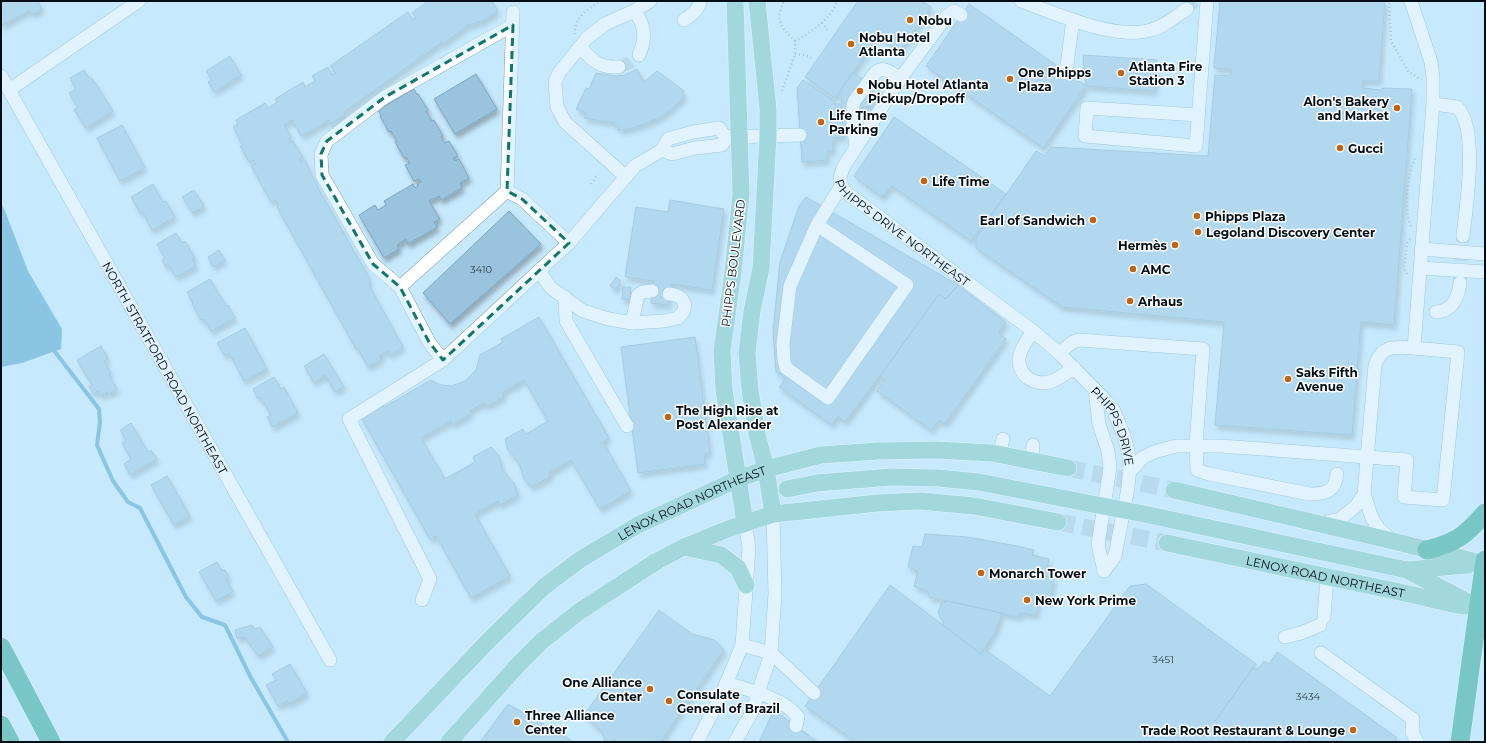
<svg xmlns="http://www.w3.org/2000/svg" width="1486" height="743" font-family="Montserrat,sans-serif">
<defs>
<filter id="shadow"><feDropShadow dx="2.5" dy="4.5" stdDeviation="2" flood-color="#0004"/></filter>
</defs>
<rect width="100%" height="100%" fill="#c7e9fd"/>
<path fill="#4399c6" d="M1,203L5,211L28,271L62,329L61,349L22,363L1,367Z"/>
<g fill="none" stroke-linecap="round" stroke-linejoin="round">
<path stroke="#4399c6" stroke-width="4" d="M52,348L99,409L100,422L97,445L113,481L128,502L140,508L186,597L202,617L225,625L250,676L288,742"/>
</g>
<path fill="#9ac4dd" stroke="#7ea6be" filter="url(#shadow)" d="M1,1H38L42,9L32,15L30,10L1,26Z
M428,1H492L498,11L480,23L479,21L470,26L469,24L443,44L442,42L344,112L345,115L330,124L328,120L324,122L325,123L301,136L292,120L284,125L291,137L288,140L290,143L293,141L303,157L299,159L301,163L305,160L317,186L370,279L369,285L403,347L390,355L388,351L379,356L382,359L368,367L358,349H356L277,207L279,205L276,200L271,202L251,166L256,164L254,160L249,162L240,146H243L233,127L238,124L236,120L265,103L268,108L277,102L275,99L303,82L305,87L315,81L312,76L328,67L332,75L336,73L330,66L408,12L413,20L416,18L412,13Z
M858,1H922L931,7L900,51L878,36L835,98L805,77Z
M1220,1H1385L1379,81H1362V88L1382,90V88L1412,89L1394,325L1361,322L1352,435L1215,425L1224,322L1062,307L976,248V238L1036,151L1045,156L1051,147L1208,156L1215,75L1230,76L1231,69L1214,68Z
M969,4L1086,86L1043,148L926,66Z
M1083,55L1157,60L1155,91L1086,86Z
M230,56L241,75L214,92L208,82L212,80L206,71Z
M637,69L644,82L657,71L684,91L682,94L685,96L674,107L659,118L641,125L628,129L619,130L618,126H614V122L601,121L584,118L586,113L576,109L586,88L589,89L596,73L615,76L625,75Z
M84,70L90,79L92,78L113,111L86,128L74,110L78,107L69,93L76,89L70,78Z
M853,72L880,91L868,107L842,109L841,90Z
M476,74L497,109L455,134L434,99Z
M803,80L834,101V104H841L844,137L833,138V151H827V160L802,162L797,88Z
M414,89L417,95L418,94L428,110L426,111L432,121L434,120L443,136L441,137L444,143L449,141L458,156L453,158L455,161L459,159L469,178L460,183L462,188L441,200L439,196L429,201L440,219L434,222L437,227L408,244L406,239L397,245L399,249L384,258L359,215L375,205L378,210L386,205L384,201L413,184L415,188L418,186L417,185L421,182L419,179L414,181L405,165L410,163L406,157L404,158L395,142L397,141L391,131L389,132L380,116L381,115L378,110Z
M894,117L1006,194L971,241L892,186L882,197L854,176Z
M122,125L145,168L120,181L97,138Z
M153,184L163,202L166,201L175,217L152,230L142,211L140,213L131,197Z
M194,190L204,206L193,213L182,197Z
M806,197L958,285L946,299L939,294L880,376L845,422L838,416L832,425L779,387L786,378L776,372L773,331L780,262L799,206Z
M670,200L724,209L712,290L671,284L668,305L651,303L654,281L625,277L636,207L668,212Z
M509,211L541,244L450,324L423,293Z
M176,233L182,243L185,241L195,258L192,259L196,266L176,277L169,265L166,267L162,260L165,258L157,244Z
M219,250L225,260L213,267L208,257Z
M616,277L621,281L615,290L610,286Z
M210,279L226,306L228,305L235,318L211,331L204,319L201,320L192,304L193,303L187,292Z
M958,285L1006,322L998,333L1006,339L945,424L939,420L931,430L877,391L885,380L880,376L939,294L946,299Z
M623,287H631L630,300L622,299Z
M539,317L609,438L603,442L631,491L600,509L571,460L549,473L551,476L532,487L524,479L519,463L508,450L505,439L523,429L526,434L548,421L524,380L502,393L504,397L486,406L484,403L469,411L471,414L452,425L451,421L421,438L445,479L475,462L473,457L491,447L499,456L503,471L514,483L518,495L500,505L498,501L475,514L510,576L471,598L436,536L430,539L361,417L382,405L384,407L431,380L441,385L451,386L465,381L476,370L480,355L503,342L501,339Z
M245,328L267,369L244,381L229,353L225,356L217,343Z
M695,337L710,453L704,454L705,464L638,473L621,347Z
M101,346L108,359L104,361L111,373L109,375L117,389L109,394L107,392L101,396L98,391L93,394L89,387L92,385L77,360Z
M324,354L344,387L335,392L325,375L314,383L304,366Z
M274,377L281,389L284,387L298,413L273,427L267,417L271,415L260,397L258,399L253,389Z
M131,423L148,452L151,450L157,459L130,475L124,464L131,459L122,443L126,440L120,430Z
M167,476L190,516L174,525L151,485Z
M925,534L968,537L1017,546L1034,550L1032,555L1049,559L1045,576L1054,578L1050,601L1039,599L1036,615L1020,613L1019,617L929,597V592L914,586L918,571L908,567L913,546L922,547Z
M217,562L222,571L225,570L229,577L226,579L233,592L216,601L199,572Z
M1146,584L1256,664L1215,721L1221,726L1210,742H856L805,706L890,585L981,654L984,649L1050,696L1130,586Z
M948,601L1002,613L996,631L981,654L943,625L944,621L941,619L938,612L941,604Z
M659,610L692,634L708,638L716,641L724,650L660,742H616L614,740L612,742H605L603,733L584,715Z
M252,625L255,629L260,627L273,647L258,656L245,637L237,638L235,630Z
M1277,652L1279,653L1396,737L1397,740L1396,742H1210L1221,726L1215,721L1253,668L1257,670L1264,661L1269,664Z
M290,664L307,693L289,704L287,701L278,706L266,685L276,680L272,674Z
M508,704L571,740L570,742H480Z
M774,710L818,742H759Z"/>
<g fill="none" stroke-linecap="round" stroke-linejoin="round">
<path stroke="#a9c8da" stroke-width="13" stroke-dasharray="13 6" stroke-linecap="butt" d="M1187,9L1194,1
M619,67L629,63L639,55
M1460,280L1463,236"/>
<path stroke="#a9c8da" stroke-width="17" stroke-dasharray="17 8" stroke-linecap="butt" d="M1068,468L1174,490
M1058,522L1167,543"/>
<defs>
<g id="minor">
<path d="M1021,1C1054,13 1112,39 1147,31C1162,28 1175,17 1187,9"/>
<path d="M634,11C646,25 646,39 639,55"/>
<path id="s1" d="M961,15L954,11L946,17L900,79L844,166C839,178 838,183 847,193L1033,331L1059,353L1106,401L1113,409L1124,436L1128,451L1130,464L1128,488L1115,556L1104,571"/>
<path d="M684,20C691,15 699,10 700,1"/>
<path d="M580,47C593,61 599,68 619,67"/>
<path d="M1066,72L1073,20"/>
<path id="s2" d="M1,76L330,660"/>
<path d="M9,90L139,1"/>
<path d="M1433,104L1457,107C1479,128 1466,207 1463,236"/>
<path d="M1198,115L1087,108L1085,136L1196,146L1207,1"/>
<path d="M856,146C855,135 850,112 854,102C856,97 862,92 865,87C878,68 880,63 900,79"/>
<path d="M662,150L672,154L695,148L722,145L725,140L729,137"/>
<path d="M626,177L565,122L557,107L555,82L559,73L587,38L605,24L634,11L650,1"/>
<path d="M507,191L522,199L569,243"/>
<path d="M817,225L907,285L828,398L786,368L784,361L783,344L790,286L817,225L841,186"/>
<path d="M1421,249L1485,254"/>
<path d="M1420,268L1485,272"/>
<path d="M539,271L551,288L583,311L609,319L632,323L664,321L678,318L683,312L685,305C682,297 678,295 669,294"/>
<path d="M400,287L507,191L513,12"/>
<path d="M565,297L566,321L627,426"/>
<path d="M1436,312C1452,311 1458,299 1460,283"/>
<path d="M632,323L638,295L643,292L652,291"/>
<path d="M1033,331C1028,339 1020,349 1019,358C1018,377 1036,387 1053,381C1060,378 1067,372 1074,368"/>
<path d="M1059,353L1073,342L1079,340L1203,349L1196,445L1197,470L1209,474L1310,494C1327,494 1335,491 1337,474"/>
<path d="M443,360L429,342L400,287L373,264L322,175L321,154L327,141L385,97L513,25"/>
<path d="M1095,390L1099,424L1108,451L1110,468L1098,544L1104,571"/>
<path d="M999,455L1003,439"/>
<path d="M1032,461L1033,445"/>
<path d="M1130,472L1142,458L1154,452L1176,446H1221L1407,460L1404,497L1443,500L1458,352L1414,348"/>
<path d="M1322,523L1340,519L1356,506L1364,494"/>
<path d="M1392,540L1379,529L1372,518L1364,494L1375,365C1382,344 1396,347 1414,348L1433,104V77L1431,62L1411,1"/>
<path d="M422,600L430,579L349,419L443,360L569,243L635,166L662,150L668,139L693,132L719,128L724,135L729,137L800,135"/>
<path d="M1324,617L1327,577"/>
<path d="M1285,637L1301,633L1320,625"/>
<path d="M742,645L771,653L814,693"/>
<path d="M1321,653L1413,719L1412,732L1417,742"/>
<path d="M726,683C748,690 784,698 798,717L796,726"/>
<path d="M697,742L722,694L742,645L749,548L745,523"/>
<path d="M735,742L752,712L771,653L775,594L773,514"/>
</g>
<g id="major">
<path d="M735,1L741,194L733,272L722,351L724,390L745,523"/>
<path d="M757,1L768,109V136L761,268L752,311L747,353L750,390L757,434L766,469L773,514"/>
<path d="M787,489L817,483L891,477L938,478L979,482L1144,514L1407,570L1479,608"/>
<path d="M1174,490L1393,541L1485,564"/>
<path id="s3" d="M1167,543L1409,594L1452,604L1464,606"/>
<path d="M684,547L721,555L738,568L746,585"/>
<path d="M1407,570L1468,565"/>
<path id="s4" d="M392,742L491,638L545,586L581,559L638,525L738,479L766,469L821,455L878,451L935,450L992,453L1068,468"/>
<path d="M449,742L517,666L542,641L580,611L657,561L684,547L728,529L773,514L878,503L920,501L974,506L1058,522"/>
</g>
<path id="highway" d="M1427,550C1457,542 1465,536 1485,513
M1,647L51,742
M1,725L10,742
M1460,742L1485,560"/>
</defs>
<use href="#minor" stroke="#779fb7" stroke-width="14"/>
<use href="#major" stroke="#fff" stroke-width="18"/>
<use href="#highway" stroke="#fff" stroke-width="20"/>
<path stroke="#7f99a9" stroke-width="2.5" stroke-dasharray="1 3" stroke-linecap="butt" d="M1393,1L1389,4L1391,41L1408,71L1421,80
M822,23L829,32
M575,34C573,19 589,7 601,1
M795,41C810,34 833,17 837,1
M795,54L804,55L812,58
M782,91L795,54V41C780,26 775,22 784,1
M591,184L598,174
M1411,226C1403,208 1407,174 1416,157
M1407,274L1404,268L1407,243L1410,239"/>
<use href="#minor" stroke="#fff" stroke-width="13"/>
<use href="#major" stroke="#76c4b5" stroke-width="17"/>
<use href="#highway" stroke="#1a9d84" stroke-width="19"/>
</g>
<path d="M0 0H1486V743H0ZM513,25L507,191L522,199L569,243L443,360L429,342L400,287L373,264L322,175L321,154L327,141L385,97Z" fill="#c7e9fd" fill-opacity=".55" fill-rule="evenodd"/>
<path fill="none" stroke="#0f766e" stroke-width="3" stroke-dasharray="8 5" stroke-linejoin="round" d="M513,25L507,191L522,199L569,243L443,360L429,342L400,287L373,264L322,175L321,154L327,141L385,97Z"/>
<g fill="#bf640f" stroke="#fff" stroke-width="1.5">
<circle cx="910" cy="20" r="4"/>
<circle cx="851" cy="44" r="4"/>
<circle cx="1121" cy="73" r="4"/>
<circle cx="1010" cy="79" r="4"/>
<circle cx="860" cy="91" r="4"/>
<circle cx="1397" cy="108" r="4"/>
<circle cx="821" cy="122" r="4"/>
<circle cx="1340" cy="148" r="4"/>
<circle cx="924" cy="181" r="4"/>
<circle cx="1197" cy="216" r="4"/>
<circle cx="1093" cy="220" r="4"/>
<circle cx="1198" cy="232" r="4"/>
<circle cx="1175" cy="245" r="4"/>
<circle cx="1133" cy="269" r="4"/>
<circle cx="1130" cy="301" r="4"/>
<circle cx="1288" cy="379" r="4"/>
<circle cx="668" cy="417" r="4"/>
<circle cx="981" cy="573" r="4"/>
<circle cx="1027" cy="600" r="4"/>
<circle cx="650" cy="689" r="4"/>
<circle cx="669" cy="701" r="4"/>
<circle cx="517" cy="722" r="4"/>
<circle cx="1353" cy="730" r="4"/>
</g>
<g text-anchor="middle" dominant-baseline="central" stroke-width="3" stroke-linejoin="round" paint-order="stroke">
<g font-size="10" fill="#283c48">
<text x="481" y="269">3410</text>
<text x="1163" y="659">3451</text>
<text x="1308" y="696">3434</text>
</g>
<g font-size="12" font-weight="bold" fill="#020e16" stroke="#fff" text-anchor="start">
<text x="918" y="20">Nobu</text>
<text x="859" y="37">Nobu Hotel<tspan x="859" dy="14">Atlanta</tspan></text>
<text x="1129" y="66">Atlanta Fire<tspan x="1129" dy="14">Station 3</tspan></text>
<text x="1018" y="72">One Phipps<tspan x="1018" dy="14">Plaza</tspan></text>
<text x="868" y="84">Nobu Hotel Atlanta<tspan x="868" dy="14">Pickup/Dropoff</tspan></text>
<text x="1389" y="101" text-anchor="end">Alon's Bakery<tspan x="1389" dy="14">and Market</tspan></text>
<text x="829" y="115">Life TIme<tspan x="829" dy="14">Parking</tspan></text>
<text x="1348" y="148">Gucci</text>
<text x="932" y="181">Life Time</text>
<text x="1205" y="216">Phipps Plaza</text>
<text x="1085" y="220" text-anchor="end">Earl of Sandwich</text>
<text x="1206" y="232">Legoland Discovery Center</text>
<text x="1167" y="245" text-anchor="end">Hermès</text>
<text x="1141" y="269">AMC</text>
<text x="1138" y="301">Arhaus</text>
<text x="1296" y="372">Saks Fifth<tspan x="1296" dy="14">Avenue</tspan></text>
<text x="676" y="410">The High Rise at<tspan x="676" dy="14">Post Alexander</tspan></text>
<text x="989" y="573">Monarch Tower</text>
<text x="1035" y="600">New York Prime</text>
<text x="642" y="682" text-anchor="end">One Alliance<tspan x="642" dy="14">Center</tspan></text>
<text x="677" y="694">Consulate<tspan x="677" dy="14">General of Brazil</tspan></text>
<text x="525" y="715">Three Alliance<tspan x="525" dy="14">Center</tspan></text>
<text x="1345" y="730" text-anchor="end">Trade Root Restaurant &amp; Lounge</text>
</g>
<g font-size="12" fill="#020e16" stroke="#fff">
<text stroke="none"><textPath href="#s1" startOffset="296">PHIPPS DRIVE NORTHEAST</textPath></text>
<text transform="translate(733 263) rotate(-83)">PHIPPS BOULEVARD</text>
<text stroke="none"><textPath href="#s2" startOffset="335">NORTH STRATFORD ROAD NORTHEAST</textPath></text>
<text stroke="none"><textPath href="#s1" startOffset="587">PHIPPS DRIVE</textPath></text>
<text stroke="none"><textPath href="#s4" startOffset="388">LENOX ROAD NORTHEAST</textPath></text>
<text stroke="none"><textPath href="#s3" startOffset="162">LENOX ROAD NORTHEAST</textPath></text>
</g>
</g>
<rect width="1486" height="743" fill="none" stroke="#020e16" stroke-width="4"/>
</svg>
